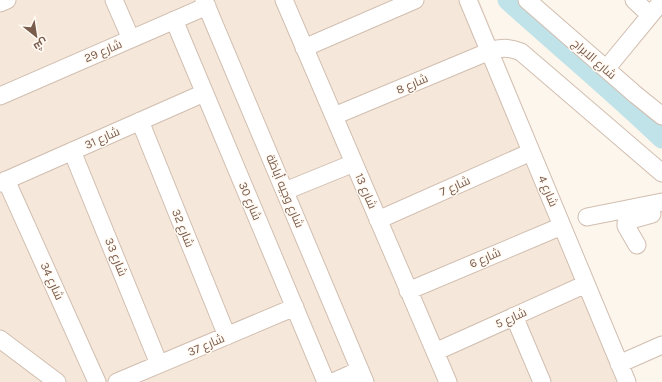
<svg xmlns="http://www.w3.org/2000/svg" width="662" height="382" font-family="Karla,Cairo,sans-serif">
<rect width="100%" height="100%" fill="#fdf6ec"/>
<path fill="#f5e8da" d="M0,0H479L636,382H0Z"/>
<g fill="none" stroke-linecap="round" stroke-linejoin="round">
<path stroke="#bfe3e8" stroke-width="21" d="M508,0C559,46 612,90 662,138"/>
<defs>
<path id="minor" d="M114,0L131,39
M204,0L365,382
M284,0L448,382
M468,0L627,382
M527,0L636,95L662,116
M634,0L650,15
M0,3L7,0
M174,20L326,382
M304,48L415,0
M606,69L662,1
M0,96L207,6
M334,116L490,51C501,47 510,47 521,52L662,173
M140,121L227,336
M72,151L159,364
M6,180L97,382
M0,183L204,93
M285,191L354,163
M587,217L662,202
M378,220L531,152
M637,245L626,226V223L627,221L652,214
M408,291L562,226
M514,316L542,382
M0,339L57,382
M435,352L586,284
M619,364L662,345
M117,382L295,307
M333,382L360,370"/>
</defs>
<use href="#minor" stroke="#d1beb0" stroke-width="19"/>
<use href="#minor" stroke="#fff" stroke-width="17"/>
</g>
<g text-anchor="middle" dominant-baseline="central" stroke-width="3" stroke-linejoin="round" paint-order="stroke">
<g font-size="12" fill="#7a5c4d" stroke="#fffaf3">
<text transform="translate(103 51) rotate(-23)">شارع 29</text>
<text transform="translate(594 59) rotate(41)">شارع الابراج</text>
<text transform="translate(412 84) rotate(-23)">شارع 8</text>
<text transform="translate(102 138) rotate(-24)">شارع 31</text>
<text transform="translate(455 186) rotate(-24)">شارع 7</text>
<text transform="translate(285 191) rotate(67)">شارع وجيه أباظة</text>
<text transform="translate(366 191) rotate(67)">شارع 13</text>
<text transform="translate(548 191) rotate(67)">شارع 4</text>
<text transform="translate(250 201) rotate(67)">شارع 30</text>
<text transform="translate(183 228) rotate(68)">شارع 32</text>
<text transform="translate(116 257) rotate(68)">شارع 33</text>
<text transform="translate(485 258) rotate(-23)">شارع 6</text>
<text transform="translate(52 281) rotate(66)">شارع 34</text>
<text transform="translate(511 318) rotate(-24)">شارع 5</text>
<text transform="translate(206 345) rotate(-23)">شارع 37</text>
</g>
</g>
<g transform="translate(36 36) rotate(150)" stroke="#fffaf3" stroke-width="3" paint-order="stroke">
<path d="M0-3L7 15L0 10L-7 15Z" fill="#7a5c4d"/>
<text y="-6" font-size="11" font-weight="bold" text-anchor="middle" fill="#7a5c4d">ش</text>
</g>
</svg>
